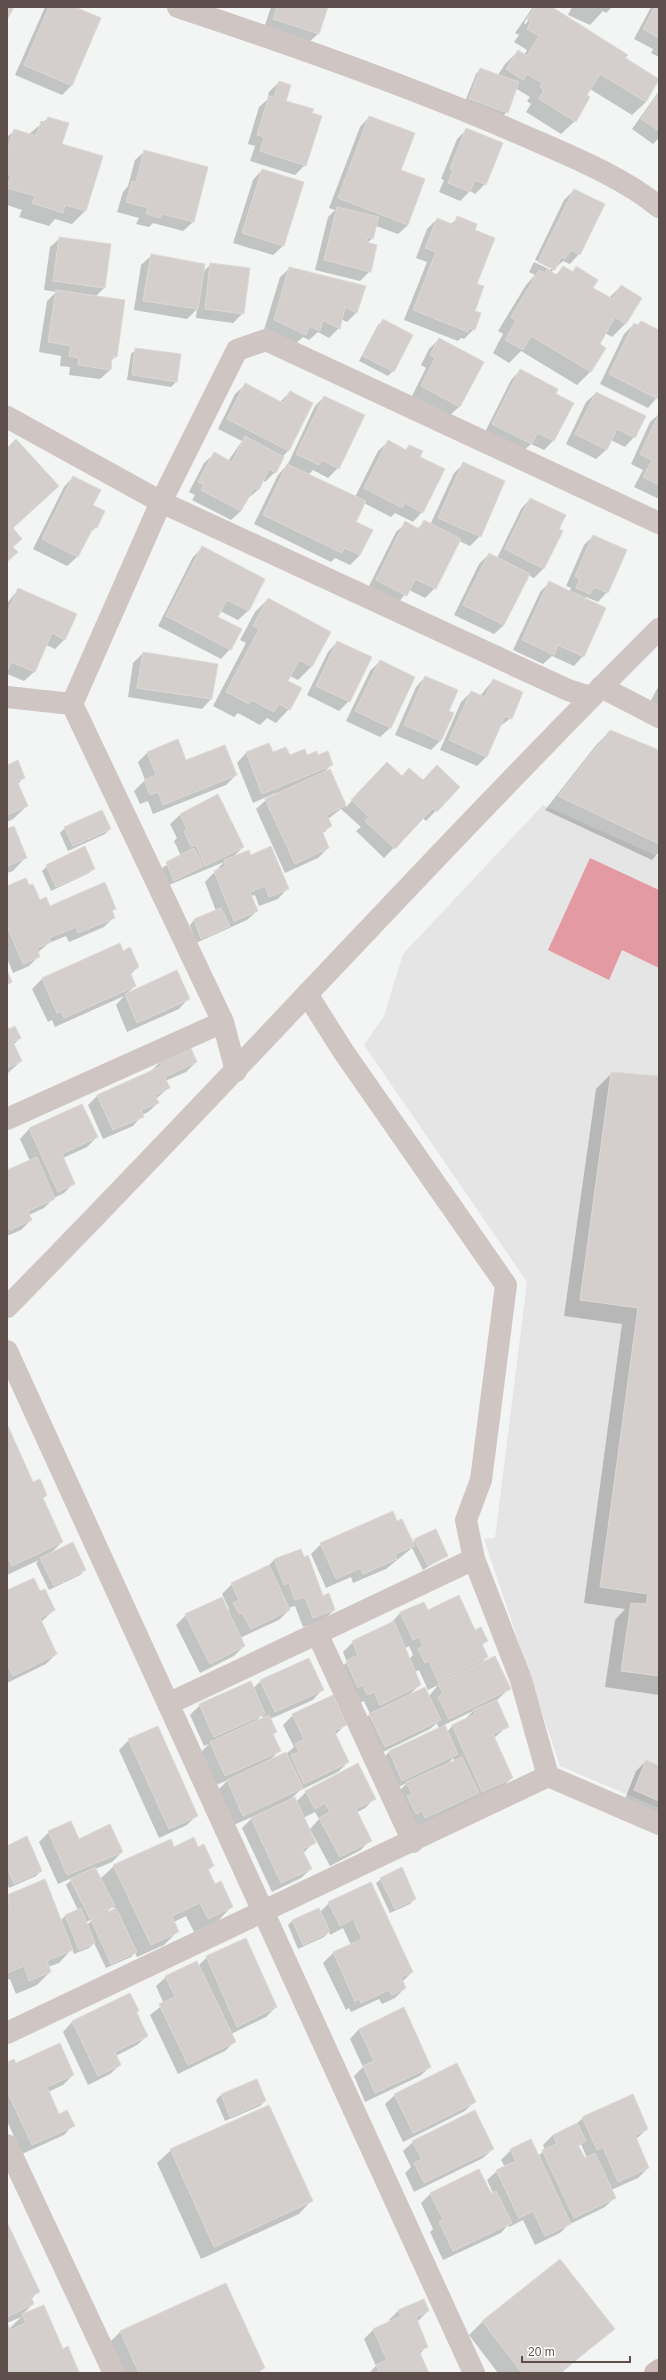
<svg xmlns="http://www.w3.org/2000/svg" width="666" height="2380" font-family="Helvetica,sans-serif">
<rect width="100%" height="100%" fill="#f3f4f4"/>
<path fill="#e4e5e4" d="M543,805L659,857V1808L560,1766L484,1539L495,1538L527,1282L364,1045L384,1016L403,954Z"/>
<path fill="#e39aa3" d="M590,858L659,890V968L622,950L609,980L548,950Z"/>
<path fill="#0003" fill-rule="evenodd" d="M45,7H72L100,19L71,86L62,95L15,75Z
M271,7H327L318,34L308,43L264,28Z
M533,7H550L659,80L646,102L632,115L590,89L575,121L561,134L526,112L531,104L527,101L530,97L515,88L507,112L502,117L464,104L476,74L480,69L498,75L505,64L518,51L524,55L527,50L514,42L519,35L515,33ZM529,15H531L526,24L524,23Z
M572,7H612L606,13L603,11L590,25L568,15Z
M651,7H659V57L651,53L653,49L634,39Z
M279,82L305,165L295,175L250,161L255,146L248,144L259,107L267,100L269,92Z
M659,91V138L653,144L632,129Z
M369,117L399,171L408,225L398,234L376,226L373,238L367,243L370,271L360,281L315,270L328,217L335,210L329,208L360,127Z
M48,118L61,145L102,157L85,211L72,224L55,219L49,226L19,217L22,210L7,205V137L14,131L28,135Z
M467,129L485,184L475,194L470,191L460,201L439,192L444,180L441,179L457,139Z
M145,151L193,222L183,231L153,223L149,227L136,224L139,218L117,212L123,192L128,186L135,160Z
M262,170L283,246L273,255L233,243L253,180Z
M574,190L579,254L570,264L563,261L551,272L555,275L563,268L571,273L576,268L592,288L609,298L621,286L626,323L612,337L605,333L598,344L591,371L577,385L521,351L509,363L493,353L503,334L498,331L526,285L535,275L529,272L534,262L551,270V267L535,260L564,200Z
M458,218L473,231L476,284L474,329L464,339L461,338L458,341L404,320L427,262L416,258L427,229L437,219L451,224Z
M60,238L104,288L95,297L116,356L110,362V370L100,379L69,375L70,367L60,366L61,356L39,352L47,301L56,292L44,290L50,247Z
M151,256L203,272L211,264L243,313L233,323L196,318L197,309L187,319L134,310L141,265Z
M290,268L357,312L347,322L341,319L339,328L329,338L318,332L309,340L303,337L295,344L264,330L280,277Z
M383,320L393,371L388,376L359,361L378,325Z
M641,322L659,331V395L648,408L600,384L624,334L634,324L637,326Z
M439,339L483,363L459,407L449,416L412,396L426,368L421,365L429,349Z
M136,349L180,355L176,382L171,387L127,380L131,354Z
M520,370L553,441L544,450L531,444L521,453L484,434L511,380Z
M245,385L280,402L290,392L289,450L282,457L275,472L265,482L263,480L258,490L247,499L241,511L231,520L192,500L195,495L189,492L204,463L214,454L228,461L242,441L218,429L235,394Z
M596,393L634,437L625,447L611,440L606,450L596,459L566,444L586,402Z
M324,397L338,468L328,478L313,470L308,475L355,497L378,451L388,442L405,450L409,446L422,512L413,522L395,513L391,517L364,503L355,522L372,530L360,555L350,565L335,558L331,562L254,524L278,475L288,464L315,406Z
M659,414V499L634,487L643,470L631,464L650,422Z
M464,463L480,536L470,546L459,541L435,588L425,598L409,590L396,605L367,590L396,532L406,523L417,529L424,522L430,525L454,473Z
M73,477L92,506L96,527L88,535L77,557L67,566L33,549L64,487Z
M530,499L558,530L544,568L534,578L528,575L504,625L494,634L454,615L479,564L489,554L497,558L521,509Z
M593,536L607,592L598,602L586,597L584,599L583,656L574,666L552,656L543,664L513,650L540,592L549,583L569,592L571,588L566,586L584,545Z
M203,547L264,579L248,611L238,620L220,611L217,617L230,649L221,659L158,626L193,557Z
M18,590L65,639L55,649L46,645L34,672L24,681L7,674V603Z
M268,599L330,632L311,667L298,680L290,676L287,682L289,709L276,723L267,718L260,725L238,713L234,717L213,706L246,643L240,640L255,612Z
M337,642L349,701L339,711L307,695L328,652Z
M143,653L217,664L211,699L202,709L128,697L133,663Z
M380,661L414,677L390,728L380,737L346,721L370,671Z
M425,677L448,712L440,741L431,750L395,735L416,687Z
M493,680L511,718L499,727L486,757L477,766L440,750L461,702L471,692L480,696Z
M659,685V715L647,708Z
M610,731L659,751V852L652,860L545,810L597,744Z
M269,744L272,753L289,757L317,756L332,764L324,772L329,770L346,807L378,773L459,787L426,821L423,818L384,858L356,831L361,827L341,809L328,819L331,826L322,834L328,848L318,858L285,873L256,809L266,800L276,795V793L253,803L237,763L246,753Z
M147,753L186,761L236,775L226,785L153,814L148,801L140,804L134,791L145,780L138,762Z
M7,766L24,777L18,784L27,806L13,819L7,822Z
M218,796L243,847L232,858L251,856L287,889L278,899L259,906L255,895L251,896L257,911L247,920L196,943L190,925L194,920L216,911L205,882L224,862L169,885L162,868L181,856L174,841L177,838L170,824L180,815Z
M65,828L110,829L105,834L68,851L60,833Z
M7,830L26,857L13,871L7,873Z
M47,866L94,868L89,873L51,891L42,871Z
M7,887L49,907L115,908L112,912L114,917L104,927L69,942L66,936L49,943L37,953L39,956L29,966L13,973L7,958Z
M119,944L123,952L138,967L130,975L135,986L126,994L188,999L179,1009L127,1032L116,1005L124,996L55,1027L52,1020L48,1022L32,989L42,979Z
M7,1028L20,1038L13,1045L21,1061L7,1074Z
M160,1062H196L186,1072L165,1081L168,1088L156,1099L158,1103L148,1112L142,1115L133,1126L103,1139L88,1105L98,1095L151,1071Z
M612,1073L659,1077V1695L605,1687L615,1620L625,1609L584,1603L622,1324L564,1316L596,1089Z
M82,1105L97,1137L87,1147L63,1158L74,1183L64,1193L54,1198L44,1208L29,1215L31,1220L21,1230L7,1236V1171L30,1161L20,1139L29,1129Z
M7,1427L32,1483L46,1495L42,1499L62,1542L50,1554L85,1570L80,1575L49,1590L36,1563L39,1560L7,1575Z
M397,1522L412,1543L415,1540L447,1555L423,1570L412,1548L386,1569L353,1583L351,1577L326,1588L311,1554L321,1544Z
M274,1560L323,1597L334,1610L324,1620L303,1627L295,1606L288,1608L289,1610L279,1620L240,1638L244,1646L234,1656L200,1673L176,1625L186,1615L227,1611L229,1609L222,1594L232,1584L267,1567Z
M7,1591L40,1592L54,1610L41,1622L56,1654L46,1664L7,1683Z
M424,1603L427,1611L474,1631L487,1641L482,1645L487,1657L479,1665L509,1689L496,1701L508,1726L494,1738L512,1778L502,1787L415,1827L397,1793L407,1783L392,1790L380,1762L389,1752L439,1729L437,1723L430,1729L375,1756L359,1724L370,1714L364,1701L357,1704L337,1672L347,1662L343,1652L353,1642L391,1623L400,1613ZM409,1646L413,1655L409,1659L405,1648ZM419,1670L428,1690L438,1685L429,1696L410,1694L420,1685L415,1672ZM473,1711L464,1720L452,1726L447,1732L444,1725ZM453,1758L454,1761L447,1765Z
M261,1681L322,1690L313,1700L270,1719L276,1732L272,1735L279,1751L269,1761L286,1754L294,1747L283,1725L293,1715L346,1724L335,1735L348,1762L338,1772L299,1791L290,1800L296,1802L306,1792L375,1798L365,1808L356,1813L370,1840L361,1850L330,1866L311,1831L310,1832L315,1842L303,1853L311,1869L301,1878L272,1892L242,1828L254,1816L234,1825L218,1790L228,1780L216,1785L200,1753L209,1744L204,1746L190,1715L200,1705L253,1688ZM262,1715L263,1718L256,1721ZM315,1812L319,1819L309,1830L303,1818Z
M129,1740L197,1815L187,1825L159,1838L119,1750Z
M646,1761L659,1767V1815L625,1799L636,1771Z
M49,1832L122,1852L112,1862L95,1869L100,1879L114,1866L174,1848L198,1849L213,1865L208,1871L215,1885L231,1907L218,1921L194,1932L186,1916L174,1922L178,1931L164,1945L137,1957L135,1953L131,1957L106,1968L94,1943L89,1948L74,1954L72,1949L59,1963L48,1967L50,1972L37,1985L16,1994L10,1979L7,1980V1896L44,1881L60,1921L65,1916L78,1910L66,1885L74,1877L58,1884L39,1842ZM113,1906L115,1910L105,1914ZM93,1919L87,1925L86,1922Z
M7,1847L41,1871L36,1876L9,1888L7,1883Z
M381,1879L415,1899L410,1904L390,1913L376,1883Z
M371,1883L412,1972L402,1982L405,1988L395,1998L382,2004L379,1999L351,2012L349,2008L346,2010L323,1963L333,1953L351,1945L343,1928L330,1935L329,1932L324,1937L298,1949L288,1925L293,1920L320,1912L329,1903Z
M207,1957L276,2007L266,2017L231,2034L234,2042L225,2051L178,2074L150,2015L164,2004L156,1986L166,1977L198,1966Z
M130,1995L147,2036L137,2045L116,2056L120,2065L110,2074L88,2085L63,2032L72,2022Z
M359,2029L430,2067L420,2076L365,2102L354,2076L363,2067L350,2039Z
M7,2063L73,2075L63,2085L48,2092L59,2115L73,2125L64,2135L22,2154L7,2121Z
M257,2080L265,2101L260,2106L225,2121L216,2100L221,2095Z
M395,2095L475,2101L465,2111L403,2142L385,2104Z
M583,2118L647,2129L635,2140L648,2168L638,2178L611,2190L615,2197L605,2207L568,2225L560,2233L535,2245L523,2220L509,2227L508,2225L501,2233L443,2260L430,2232L433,2229L421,2203L431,2193H493L487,2180L497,2171L505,2167L501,2160L511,2150L538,2156L545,2150L543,2145L553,2135L576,2124ZM581,2144L587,2158L584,2160L578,2147Z
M413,2142L493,2149L483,2158L414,2192L405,2173L411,2167L403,2151Z
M171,2150L312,2200L299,2214L201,2259L157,2163Z
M7,2225L38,2292L31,2299L33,2304L21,2316L43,2306L62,2350L78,2371L76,2373H7V2325L9,2329L21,2317L7,2323Z
M560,2260L614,2329L561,2373H498L469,2335L482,2322Z
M399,2310L428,2311L417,2322L427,2346L420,2354L428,2373H369L376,2366L364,2339L374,2329L390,2322L389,2320Z
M120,2332L264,2368L258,2373H119L107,2345Z"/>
<path fill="#d4cfcd" stroke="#ddd9d7" d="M7,7H14L7,20Z
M49,7H75L101,18L72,86L24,65Z
M277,7H328L319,34L273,19Z
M535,7H552L628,55L625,58L659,79L646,102L600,74L587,95L590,97L576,122L539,99L544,90L540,87L542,83L527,74L523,80L506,69L518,50L527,56L539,36L527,29L531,21L527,19Z
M655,7H659V38L643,29Z
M480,68L519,82L508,113L469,99Z
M279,81L291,85L286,101L314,109L312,113L322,116L306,166L260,151L264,137L257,135L269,96L274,97Z
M659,93V131L641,119Z
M369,116L415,133L401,170L425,179L408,225L338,198Z
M48,117L69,123L62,144L103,156L86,211L65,205L63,213L32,203L35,196L7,188L11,176L7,174V151L14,129L36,136L41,121L46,123Z
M466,128L503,143L486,185L475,180L470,192L448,183L453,171L450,169Z
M144,150L208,167L194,222L161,214L160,218L146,214L148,208L126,202L132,181L136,182Z
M262,169L304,182L284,246L242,233Z
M574,189L605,204L580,255L571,250L565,259L561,257L555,270L538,262Z
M337,207L379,217L373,239L368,237L367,242L377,245L371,272L324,260Z
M457,216L477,224L475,230L495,238L477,284L484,286L475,311L481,313L475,330L469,328L468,332L413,310L436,252L425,248L437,218L454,225Z
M59,237L111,244L105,288L53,281Z
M151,254L205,264L198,309L143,301Z
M210,263L250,268L244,314L205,309Z
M563,266L573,272L576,266L598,280L593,288L613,299L621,285L642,298L626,324L615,317L600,344L606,348L591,372L531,336L523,350L505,340L516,321L511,317L539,270L545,273L547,269L557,275Z
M289,267L366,286L357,313L345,307L340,329L323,320L320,331L309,326L306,335L274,320Z
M56,290L125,300L117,357H112L111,370L78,365L79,358L69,356L71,346L48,342Z
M383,319L413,335L394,372L363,356Z
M641,321L659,330L658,399L609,374L634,323L638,325Z
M439,338L484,362L460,407L421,386L435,358L430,355Z
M135,348L181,354L177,382L132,375Z
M520,369L558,389L556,394L574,403L554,441L537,433L532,444L492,424Z
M245,383L283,403L290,391L313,403L289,451L227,419Z
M596,392L646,416L635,438L617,429L607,450L575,434Z
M324,396L365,415L339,469L322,460L319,465L296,454Z
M659,414V485L643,477L652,460L640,454Z
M245,436L284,457L276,473L269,469L259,490L254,488L241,511L201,490L204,485L198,482L214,452L232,462Z
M16,439L59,486L13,528L22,539L13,547L18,552L7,562V448Z
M388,440L406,450L409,445L423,451L420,457L445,469L423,513L405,503L402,508L364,488Z
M463,462L505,481L481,537L438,518Z
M287,464L366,501L356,522L373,530L360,555L344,548L342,553L263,515Z
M73,476L101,490L93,505L105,511L97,528L94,526L78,557L42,539Z
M530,498L566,515L559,529L563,531L544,569L505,549Z
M424,520L461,539L436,589L415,579L407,596L376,580L405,521L419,529Z
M593,535L627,550L608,593L594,587L590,594L576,588L580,579L575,576Z
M202,546L265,579L249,611L227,600L218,617L242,629L231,650L166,616Z
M489,553L530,574L504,625L463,605Z
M549,581L606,608L584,657L558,645L554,655L522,640Z
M18,588L77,614L65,640L52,633L35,672L11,662L7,672V614Z
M268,598L331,632L312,667L299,660L288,681L302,688L290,710L279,704L274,712L251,700L249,704L226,692L259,629L253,626Z
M337,641L372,657L350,702L316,686Z
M143,652L218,664L212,699L137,688Z
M380,660L415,677L391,728L355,711Z
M425,676L458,690L449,711L454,713L441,741L404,725Z
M493,679L523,692L512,719L505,716L487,757L449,740L471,691L485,697Z
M610,730L659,750V844L558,796Z
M178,739L186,760L225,745L237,775L163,805L158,792L150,795L144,780L156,775L147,752Z
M269,743L273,752L286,747L290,755L305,749L307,755L317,751L318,755L328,751L333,765L262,794L246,752Z
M18,760L25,778L17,781L28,806L7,815V765Z
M387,762L402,776L409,768L423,780L437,765L460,787L437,812L433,808L395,849L365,821L369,817L351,800Z
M330,769L346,805L327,815L332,826L322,831L329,848L295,864L265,799Z
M218,794L244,847L205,866L196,845L191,847L184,831L187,829L180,814Z
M102,810L111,829L73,846L64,827Z
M14,826L27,858L7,866V829Z
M85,846L95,869L56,887L46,865Z
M271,846L289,889L269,897L265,886L250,892L258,911L234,921L214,871L226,866L224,860L249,850L251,855Z
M194,848L203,866L174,881L166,862Z
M26,878L29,885L33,884L40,900L46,897L50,906L105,882L116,909L112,910L115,918L78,933L76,927L49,938L51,942L37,948L40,957L23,964L7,926V886Z
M221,908L230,926L201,939L194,919Z
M120,943L123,951L130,947L139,967L130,972L136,986L64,1018L61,1011L57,1013L42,978Z
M7,970L12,982L7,985Z
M177,970L190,999L137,1023L125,994Z
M7,1026L9,1029L15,1026L21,1038L13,1042L22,1061L7,1068Z
M191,1048L197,1062L165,1077L170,1088L155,1095L159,1103L141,1110L144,1117L113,1130L97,1095L162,1066L160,1061Z
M611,1072L659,1076V1676L621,1671L631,1603L646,1604L648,1594L600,1587L638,1308L580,1300Z
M82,1104L98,1137L62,1154L75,1184L58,1192L29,1128Z
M37,1157L55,1199L28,1211L32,1220L10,1230L7,1225V1170Z
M7,1424L33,1482L40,1479L47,1495L43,1498L63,1542L12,1566L7,1555Z
M393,1511L397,1521L402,1519L415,1546L395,1554L397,1559L363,1574L361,1568L336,1579L320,1543Z
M436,1529L448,1556L428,1566L414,1539Z
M73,1542L86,1570L54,1586L40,1558Z
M301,1549L304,1557L308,1555L323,1596L329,1593L335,1610L313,1618L305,1597L295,1600L289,1583L284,1585L274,1559Z
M269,1565L290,1610L251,1629L242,1613L239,1614L233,1603L239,1600L231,1583Z
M34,1578L40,1591L45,1589L55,1610L40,1618L57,1654L13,1676L7,1664V1590Z
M459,1595L475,1630L481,1627L488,1641L482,1644L488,1657L438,1681L429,1661L425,1663L418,1649L423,1646L419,1637L413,1640L400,1612L424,1602L428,1610Z
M222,1597L245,1646L210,1664L185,1614Z
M394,1621L421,1685L380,1705L374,1692L367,1695L363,1685L358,1688L346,1661L358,1655L352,1641Z
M495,1656L511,1689L449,1719L438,1697L443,1694L438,1683Z
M309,1658L324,1690L275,1712L260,1680Z
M251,1681L265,1714L214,1737L199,1704Z
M425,1687L441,1720L385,1747L369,1714Z
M333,1695L347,1725L334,1731L349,1762L304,1784L291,1755L299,1752L295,1744L304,1739L292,1714Z
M497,1700L509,1727L493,1734L513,1778L482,1792L452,1725L475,1714L473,1710Z
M269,1715L277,1732L273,1734L281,1751L225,1776L210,1742Z
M445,1725L458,1754L402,1781L389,1751Z
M158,1726L198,1816L169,1829L128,1739Z
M286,1752L303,1788L243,1816L227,1780Z
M462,1757L479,1793L425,1818L422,1811L416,1814L407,1796L412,1794L406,1782Z
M646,1760L659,1766V1801L634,1790Z
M358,1763L376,1799L356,1809L372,1841L340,1857L319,1818L330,1812L325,1803L315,1809L305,1791Z
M295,1797L316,1843L302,1849L312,1869L281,1883L251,1818Z
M71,1821L79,1839L110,1824L123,1852L67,1875L48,1831Z
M27,1836L42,1871L14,1884L7,1867V1846Z
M194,1837L198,1847L204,1844L214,1866L208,1869L215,1884L221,1881L233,1907L208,1919L200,1903L172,1916L179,1932L151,1945L113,1865L171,1839L174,1847Z
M95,1867L115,1906L90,1919L70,1879Z
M402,1867L416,1899L395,1909L380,1878Z
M45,1879L73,1950L47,1961L51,1972L29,1981L24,1966L7,1973V1909L10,1908L7,1895Z
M371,1882L413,1972L401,1977L406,1988L392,1995L389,1990L361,2003L359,1999L355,2001L333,1952L362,1939L353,1919L340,1926L328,1902Z
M81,1908L95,1943L79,1950L65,1915Z
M116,1908L137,1952L111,1964L91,1920Z
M319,1908L330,1932L303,1945L292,1920Z
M246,1938L277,2007L237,2027L206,1956Z
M197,1961L236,2042L188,2065L159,2004L175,1997L165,1976Z
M130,1993L139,2011L136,2012L148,2036L115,2052L121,2065L98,2076L72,2021Z
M404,2007L431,2067L375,2093L363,2066L374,2061L359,2029Z
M60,2043L74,2075L47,2087L59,2114L67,2110L75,2126L32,2145L7,2091V2062L14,2059L16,2063Z
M457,2063L476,2102L413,2133L394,2094Z
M257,2079L266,2101L230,2117L221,2094Z
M633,2094L648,2129L635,2135L649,2168L618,2182L603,2147L597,2150L582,2117Z
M269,2105L313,2201L214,2247L170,2149Z
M475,2110L494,2149L424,2183L414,2163L422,2159L412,2141Z
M577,2123L586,2141L578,2145L585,2158L595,2153L616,2198L574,2218L542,2150L557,2144L553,2135Z
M531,2139L571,2224L545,2236L533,2211L519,2218L496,2170L516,2161L510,2149Z
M479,2169L491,2193L496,2191L512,2223L453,2251L439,2222L443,2220L430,2193Z
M7,2222L40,2292L31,2296L34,2304L7,2317Z
M560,2259L615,2329L559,2373H522L482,2321Z
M226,2283L265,2368L254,2373H139L120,2331Z
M424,2299L429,2311L416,2317L428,2347L419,2351L429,2373H379L376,2365L387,2360L373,2329L401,2316L398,2310Z
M44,2305L63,2349L68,2346L79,2372L7,2373V2322L10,2330L26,2323L22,2314Z"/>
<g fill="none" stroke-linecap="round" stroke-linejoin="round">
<path stroke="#cfc5c2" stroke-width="22" d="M178,7C293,45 407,85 518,133C563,153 622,176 659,207
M7,417L161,502L568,690L590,697
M601,687L659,717
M7,697L72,704
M307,994L343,1051L506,1285L481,1480L466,1520L474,1559L521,1680L548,1776
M236,1071L223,1022L72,704L161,502L237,350L266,340L659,523
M7,1119L223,1022
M7,1351L474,2373
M317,1633L413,1842
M168,1704L474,1559
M7,2033L548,1776L659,1824
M7,2145L114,2373"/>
<path stroke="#cfc5c2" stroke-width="22" d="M7,1307C227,1084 437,851 659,629"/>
<path stroke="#cdbab6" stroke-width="22" d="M655,2373L659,2370"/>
</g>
<rect width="666" height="2380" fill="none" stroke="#5e4f4c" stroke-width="16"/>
<path d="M522 2356v6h108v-6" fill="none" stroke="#5e4f4c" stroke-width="2"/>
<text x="528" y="2356" font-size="12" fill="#5e4f4c" stroke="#ffffff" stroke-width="3" paint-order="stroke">20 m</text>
</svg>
